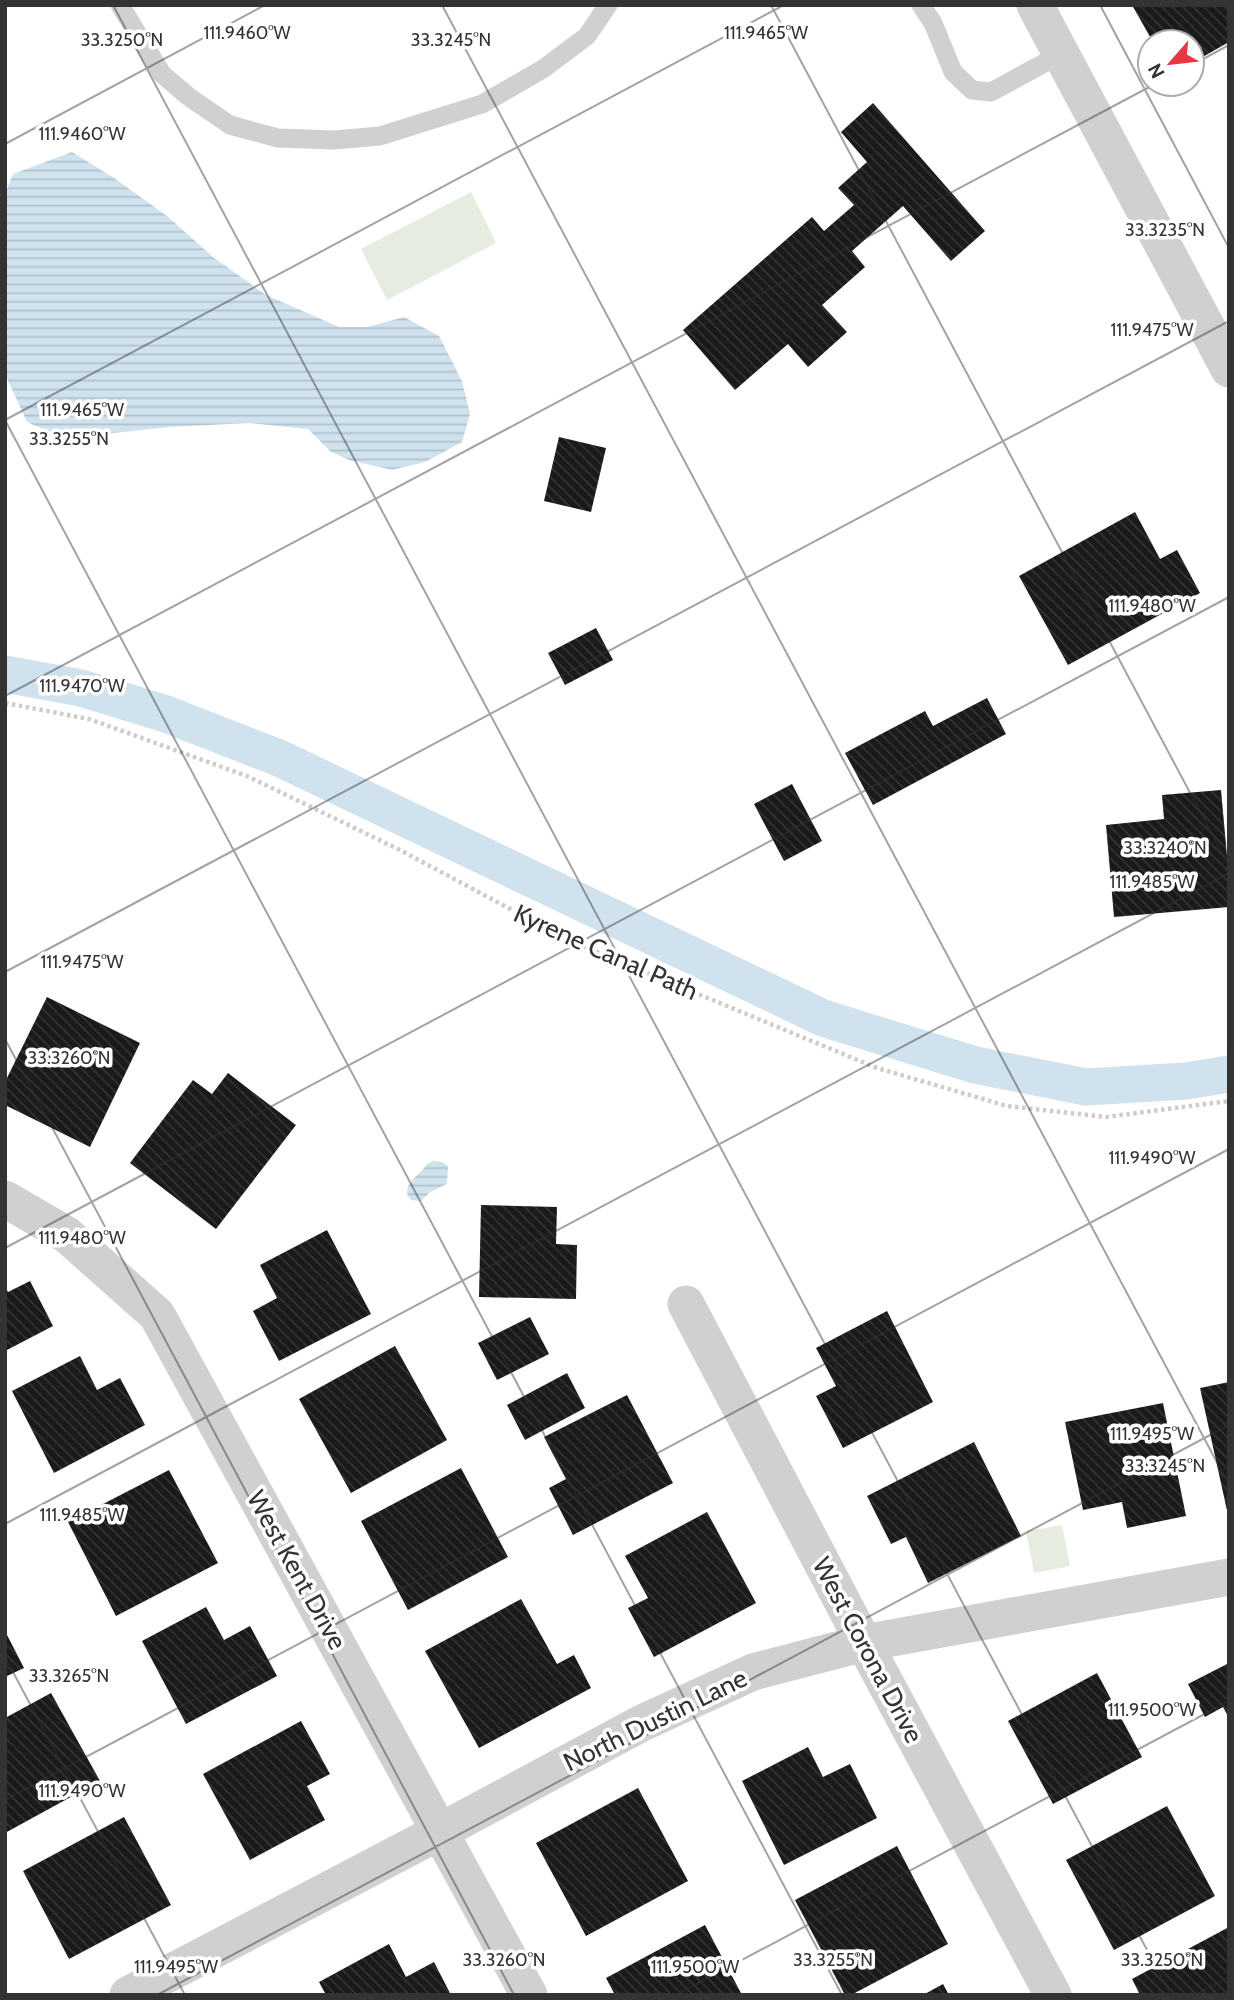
<svg xmlns="http://www.w3.org/2000/svg" width="1234" height="2000" font-family="Cabin,sans-serif">
<defs>
<pattern id="water-rules" width="6" height="5" patternUnits="userSpaceOnUse" patternTransform="scale(1.75)"><rect width="6" height="5" fill="#cfe2ee"/><path d="M0 2.5h6" fill="none" stroke="#b2c2cd"/></pattern>
<pattern id="building-back-hatch" width="6" height="6" patternUnits="userSpaceOnUse" patternTransform="scale(1.75)"><rect width="6" height="6" fill="#1a1a1a"/><path d="M-1 5l2 2M0 0l6 6M5-1l2 2" fill="none" stroke="#333"/></pattern>
</defs>
<rect width="100%" height="100%" fill="#fff"/>
<path fill="#e6ecdf" d="M471,192L496,243L387,300L361,249Z
M1062,1525L1070,1566L1034,1573L1026,1531Z"/>
<path fill="url(#water-rules)" d="M72,152L114,178L167,216L213,257L266,295L339,327H367L404,317L439,336L462,381L470,414L462,442L425,462L392,470L349,460L330,451L308,429L249,423L170,427L104,434L57,435L27,422L5,374V194L13,174Z
M433,1161L442,1162L448,1166L447,1184L430,1192L421,1201L411,1200L407,1194C407,1179 421,1175 427,1164Z"/>
<g fill="none" stroke-linecap="round" stroke-linejoin="round">
<path stroke="#cfe2ee" stroke-width="37" d="M5,674L81,688L166,714L279,758L823,1018L975,1065L1086,1087L1186,1081L1229,1074"/>
</g>
<path fill="url(#building-back-hatch)" d="M1132,5H1229V42L1192,63V42H1153Z
M873,103L985,231L951,261L903,206L852,251L865,267L822,305L847,332L808,367L788,344L735,390L683,330L812,217L824,231L854,205L838,188L867,162L841,132Z
M559,437L606,448L591,512L544,501Z
M1135,512L1160,559L1177,550L1200,593L1068,665L1019,576Z
M596,628L613,660L565,685L548,653Z
M987,698L1006,734L873,805L845,753L925,711L933,726Z
M792,784L822,841L784,861L754,804Z
M1221,790L1229,878V907L1114,917L1106,825L1164,819L1162,795Z
M47,997L140,1043L90,1147L5,1105V1082Z
M228,1073L296,1125L216,1229L130,1163L193,1080L212,1094Z
M481,1205L557,1207L556,1244L577,1245L576,1299L479,1297Z
M327,1230L371,1314L279,1361L253,1311L277,1298L260,1265Z
M30,1281L53,1326L5,1351V1287L8,1292Z
M887,1311L933,1402L843,1448L816,1396L836,1386L816,1348Z
M530,1317L549,1354L497,1380L478,1343Z
M395,1346L447,1440L351,1493L299,1399Z
M80,1356L97,1390L120,1378L145,1425L54,1473L12,1391Z
M567,1373L585,1408L525,1440L507,1405Z
M1229,1382V1515H1228L1200,1388Z
M627,1395L673,1483L573,1535L549,1488L566,1479L544,1437Z
M1163,1403L1186,1516L1127,1528L1122,1502L1083,1510L1065,1422Z
M974,1442L1021,1536L928,1583L906,1537L891,1544L867,1496Z
M461,1468L508,1557L408,1610L361,1521Z
M169,1470L218,1563L116,1616L68,1522Z
M707,1512L756,1603L654,1657L628,1608L648,1598L625,1556Z
M521,1599L557,1664L574,1655L591,1688L479,1748L425,1651Z
M206,1607L224,1640L250,1626L277,1676L186,1724L142,1641Z
M5,1631L24,1668L5,1677Z
M1229,1663V1718L1223,1707L1205,1717L1188,1684Z
M1097,1673L1142,1757L1053,1804L1008,1721Z
M51,1693L100,1781L5,1833V1718Z
M301,1721L330,1774L307,1786L325,1820L250,1860L203,1774Z
M808,1747L823,1777L850,1764L877,1818L784,1865L742,1781Z
M638,1788L688,1881L586,1936L536,1843Z
M1167,1806L1215,1896L1114,1950L1066,1860Z
M124,1817L171,1905L69,1959L23,1871Z
M897,1846L948,1944L851,1995H845L795,1900Z
M705,1925L742,1995H615L606,1978Z
M1229,1927V1995H1140L1132,1979Z
M389,1944L406,1977L434,1962L451,1995H326L319,1982Z
M943,1984L949,1995H923Z"/>
<g fill="none" stroke-linecap="round" stroke-linejoin="round">
<path stroke="#cdcdcd" stroke-width="4.5" stroke-dasharray="3.5 3.5" stroke-linecap="butt" d="M5,703L89,719L247,776L400,850L570,941L877,1068L1007,1106L1106,1117L1229,1101"/>
<path stroke="#d0d0d0" stroke-width="19" d="M120,5L162,74L189,97L230,125L278,138L334,140L380,136L482,104L543,69L587,36L608,5
M921,5L933,23L953,72L972,90L991,92L1061,54"/>
<path stroke="#d0d0d0" stroke-width="37" d="M1035,5L1229,369
M5,1199L67,1235L157,1315L529,1995
M686,1304L864,1643L1053,1995
M128,1995L441,1831L642,1723L753,1672L864,1643L1229,1577"/>
</g>
<path fill="none" stroke="#333" stroke-width="2" stroke-opacity="0.45" d="M113,5L1171,1995M442,5L1229,1485M771,5L1229,866M1100,5L1229,248M1192,65L1229,45M5,144L265,5M5,420L784,5M5,420L842,1995M5,696L1155,84M5,972L1229,321M5,1039L514,1995M5,1248L1229,597M5,1524L1229,873M5,1657L185,1995M5,1800L1229,1149M157,1995L1229,1425M676,1995L1229,1701M1195,1995L1229,1977"/>
<g text-anchor="middle" dominant-baseline="central" stroke-width="7" stroke-linejoin="round" paint-order="stroke">
<g font-size="26" fill="#333" stroke="#fff">
<text transform="translate(606 952) rotate(24)">Kyrene Canal Path</text>
<text transform="translate(297 1570) rotate(61)">West Kent Drive</text>
<text transform="translate(868 1650) rotate(62)">West Corona Drive</text>
<text transform="translate(655 1720) rotate(-26)">North Dustin Lane</text>
</g>
</g>
<g font-size="18" text-anchor="middle" fill="#333" stroke="#fff" stroke-width="7" stroke-linejoin="round" paint-order="stroke">
<text x="247" y="39">111.9460°W</text>
<text x="766" y="39">111.9465°W</text>
<text x="122" y="46">33.3250°N</text>
<text x="451" y="46">33.3245°N</text>
<text x="82" y="140">111.9460°W</text>
<text x="1165" y="236">33.3235°N</text>
<text x="1152" y="336">111.9475°W</text>
<text x="82" y="416">111.9465°W</text>
<text x="69" y="445">33.3255°N</text>
<text x="1152" y="612">111.9480°W</text>
<text x="82" y="692">111.9470°W</text>
<text x="1165" y="854">33.3240°N</text>
<text x="1152" y="888">111.9485°W</text>
<text x="82" y="968">111.9475°W</text>
<text x="69" y="1064">33.3260°N</text>
<text x="1152" y="1164">111.9490°W</text>
<text x="82" y="1244">111.9480°W</text>
<text x="1152" y="1440">111.9495°W</text>
<text x="1165" y="1472">33.3245°N</text>
<text x="82" y="1521">111.9485°W</text>
<text x="69" y="1682">33.3265°N</text>
<text x="1152" y="1716">111.9500°W</text>
<text x="82" y="1797">111.9490°W</text>
<text x="504" y="1966">33.3260°N</text>
<text x="833" y="1966">33.3255°N</text>
<text x="1162" y="1966">33.3250°N</text>
<text x="176" y="1973">111.9495°W</text>
<text x="695" y="1973">111.9500°W</text>
</g>
<rect width="1234" height="2000" fill="none" stroke="#333333" stroke-width="14"/>
<g transform="translate(1171 63) rotate(242)"><circle r="33" fill="#ffffff" stroke="#adadad" stroke-width="2"/>
<path d="M0-5L12 26L0 18L-12 26Z" fill="#e63946"/>
<text y="-10" font-size="19" font-weight="bold" text-anchor="middle" fill="#333333">N</text>
</g>
</svg>
